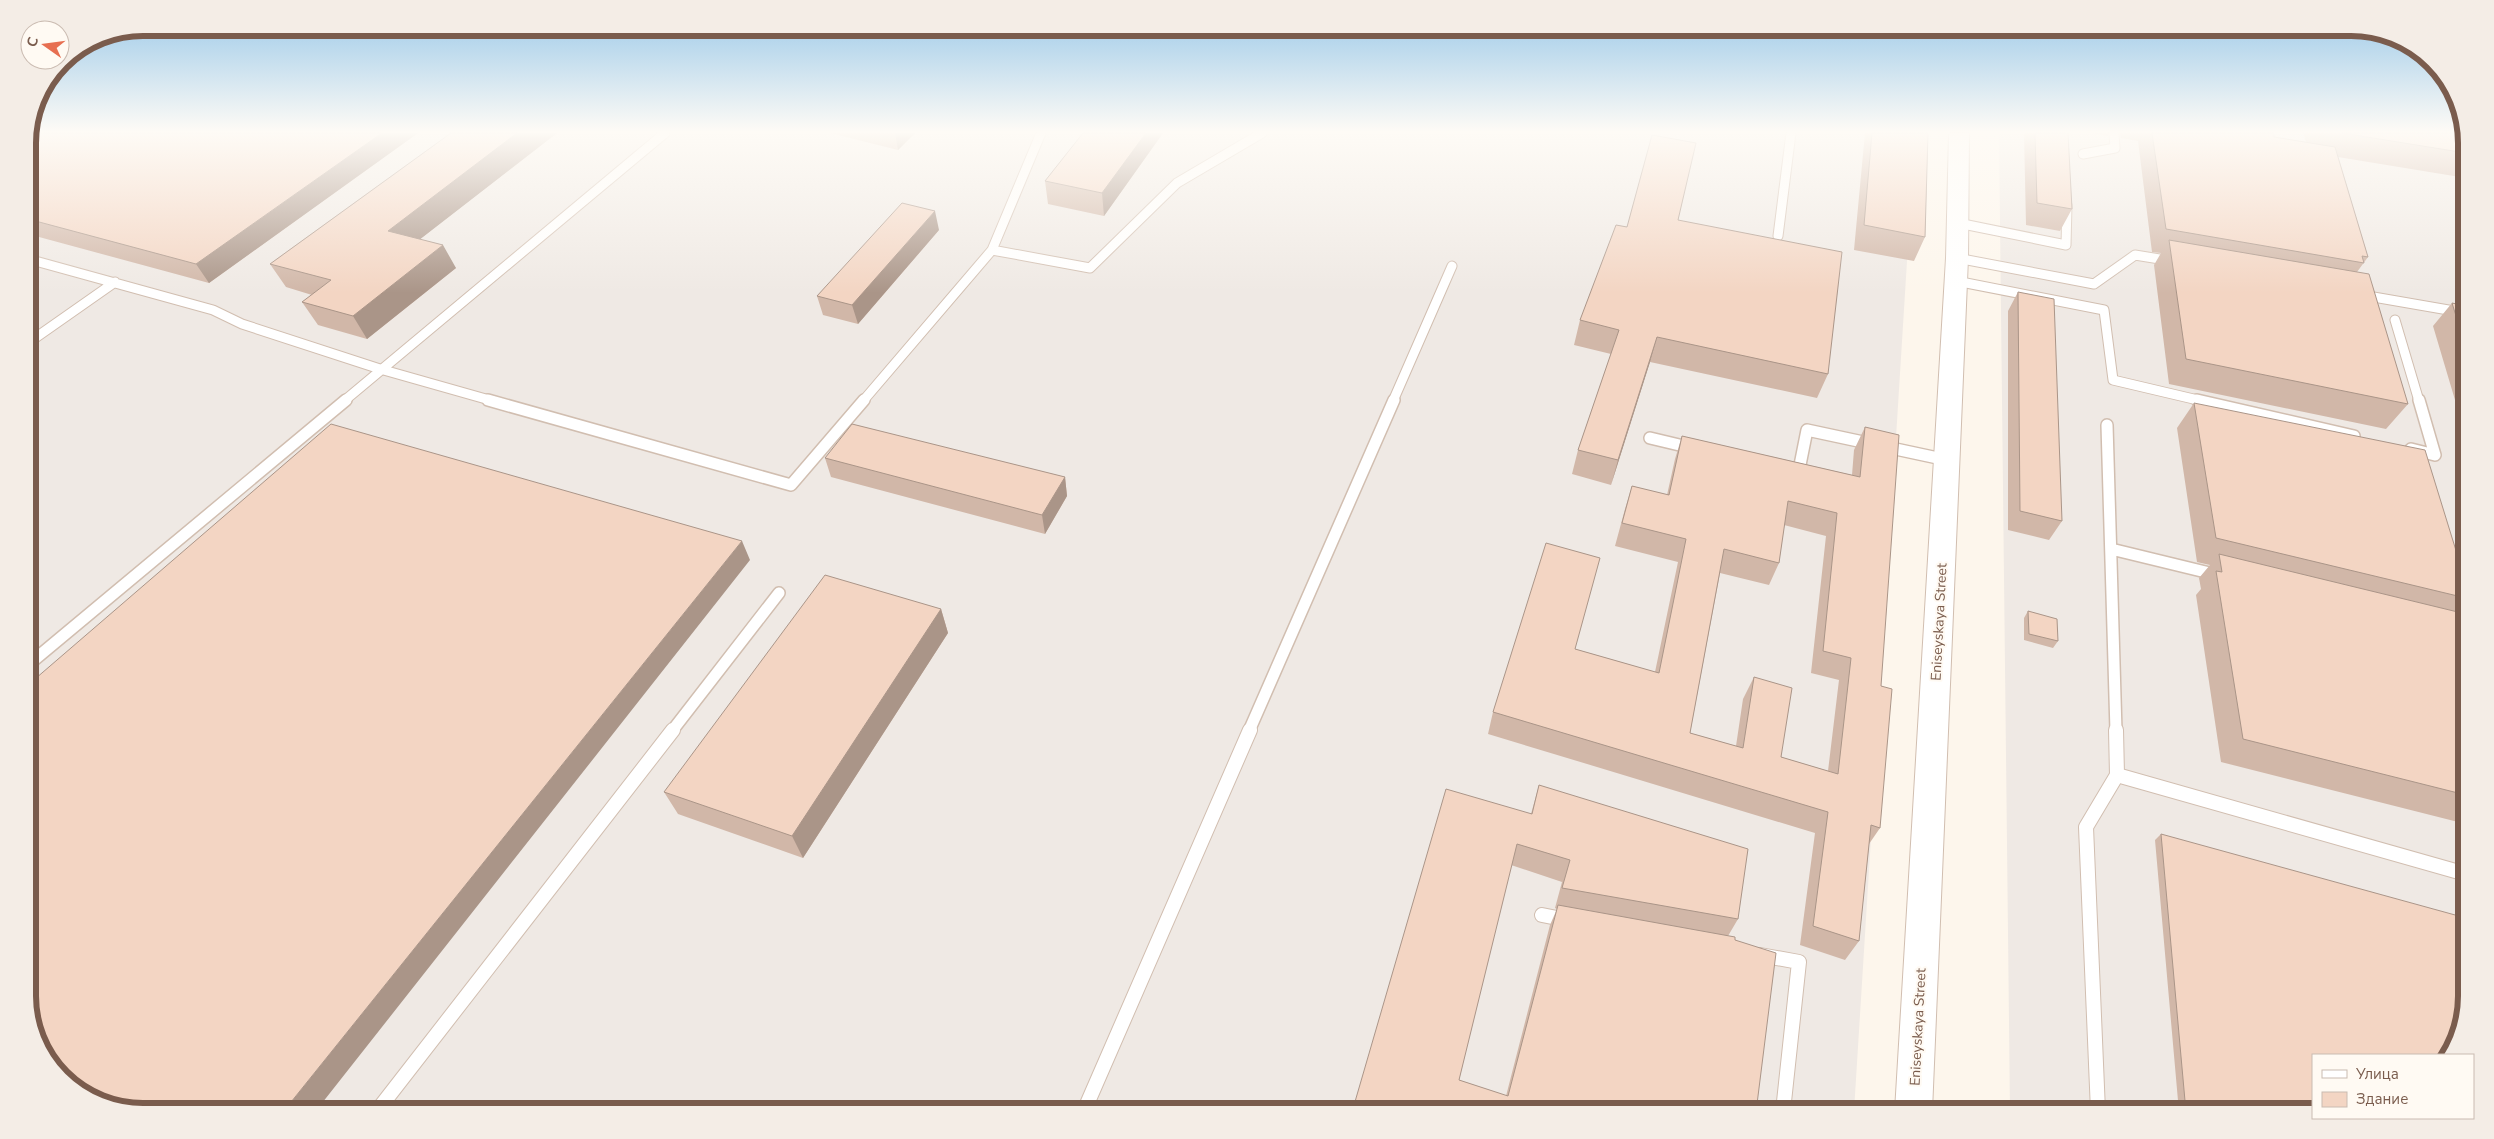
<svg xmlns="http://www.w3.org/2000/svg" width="2494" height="1139" font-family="'Nunito Sans',sans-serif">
<rect width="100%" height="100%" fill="#fdf6ec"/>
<path fill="#efe9e4" d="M28,133H1915L1854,1111H143L47,1060L28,1004Z
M1999,133H2465L2466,136V996L2313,1055V1111H2010Z"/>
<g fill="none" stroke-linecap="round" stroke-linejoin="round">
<defs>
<path id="service-far2" d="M2083,154L2115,148L2114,133
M1958,223L2066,245L2067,205
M1778,236L1791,133
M992,250L1041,133
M1957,258L2094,284L2135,255L2172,261
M28,259L213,310L242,324L380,369L493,401
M1956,281L2104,310L2113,380L2202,401
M2362,295L2460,312
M2395,320L2419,401
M28,343L115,282
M344,401L665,133
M863,401L992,250L1090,268L1177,183L1262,133
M1393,401L1452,266"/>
<path id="service-far1" d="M488,400L791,485L864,400
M2197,400L2354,436
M2107,425L2116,731
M1650,438L1692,448
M2411,449L2435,455L2419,400
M1795,474L1798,475L1807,430L1947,460
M2111,549L2218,575
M28,665L346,400
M672,731L779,593
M1249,731L1394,400"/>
<path id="service" d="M2117,775L2466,874
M1542,915L1567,920
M1760,955L1799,962L1783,1111
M377,1111L673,730
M1084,1111L1250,730
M2098,1111L2086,827L2117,775L2116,730"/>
<path id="tertiary" d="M1949,133H1969L1968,258L1932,1111H1895L1946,258Z"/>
</defs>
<use href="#service-far2" stroke="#d1beb0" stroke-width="11"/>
<use href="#service-far1" stroke="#d1beb0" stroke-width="14"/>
<use href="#service" stroke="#d1beb0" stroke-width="16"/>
<use href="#tertiary" stroke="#d1beb0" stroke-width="2"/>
<use href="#service-far2" stroke="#fff" stroke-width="9"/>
<use href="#service-far1" stroke="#fff" stroke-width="11"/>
<use href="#service" stroke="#fff" stroke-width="14"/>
<use href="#tertiary" fill="#fff" fill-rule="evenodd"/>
</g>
<path fill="#d1b7a8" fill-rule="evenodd" d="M28,133H418L209,283L28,234Z
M451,133H557L420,239L456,268L367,339L318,325L302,302L312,295L286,287L270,264Z
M830,133H915L898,150Z
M1083,133H1163L1104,216L1048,204L1045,181Z
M1865,133H1928L1925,237L1914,261L1854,250Z
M2024,133H2068L2072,209L2060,231L2026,225Z
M2092,133H2109L2108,136Z
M2120,133H2274V137L2306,142L2303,133H2465L2466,136V178L2338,157L2368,257L2357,272L2408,404L2386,429L2169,384L2154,265L2161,253L2152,252L2138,141L2121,138Z
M1678,220L1828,374L1817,398L1650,362L1611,485L1572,474L1578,450L1611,354L1574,345L1580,320L1627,227Z
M939,230L858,324L823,315L817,296Z
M2018,292L2062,521L2049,540L2008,530V311Z
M2452,303L2466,306V437L2433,326Z
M2194,403L2466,583V604L2458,612L2466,614V824L2221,762L2196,595L2201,589L2199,578L2210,565L2197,562L2177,428Z
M1865,427L1881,686L1880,828L1869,844L1859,941L1845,960L1800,945L1815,833L1488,734L1493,712L1575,649L1655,672L1678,562L1615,546L1625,509L1632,486L1667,495L1675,459L1682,436L1852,475L1854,450ZM1784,525L1826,536L1811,673L1839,680L1828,771L1781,757L1754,677L1743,699L1736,746L1690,733L1720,573L1769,585L1779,563Z
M825,458L1065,477L1067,496L1045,534L831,477Z
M941,609L948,633L803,858L678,814L664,792Z
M2028,611L2058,641L2053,648L2024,640V618Z
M1539,785L1738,919L1728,936L1735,940L1756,1112H1352L1531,814ZM1511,865L1562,882L1555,908L1557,909L1550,925L1506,1096L1459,1080Z
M2161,834L2313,1112H2179L2155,840Z
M2041,1107L2053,1112H2036Z"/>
<path fill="#aa9588" d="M382,133H418L209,283L196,264Z
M517,133H557L401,254L388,231Z
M895,133H915L898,150Z
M1146,133H1163L1104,216L1102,193Z
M935,211L939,230L858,324L852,305Z
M443,245L456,268L367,339L353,316Z
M1657,337L1650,362L1611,485L1618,460Z
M1065,477L1067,496L1045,534L1042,515Z
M742,541L750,560L315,1112H283Z
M941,609L948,633L803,858L792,836Z"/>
<path fill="#f3d5c3" stroke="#aa9588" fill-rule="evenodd" d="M28,133H382L196,264L28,219Z
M451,133H517L388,231L443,245L353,316L302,302L331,280L270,264Z
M1083,133H1146L1102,193L1045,181Z
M1872,133H1928L1925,237L1864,225Z
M2035,133H2068L2072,209L2037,203Z
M2152,133H2274V137L2335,147L2368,257L2362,256L2364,263L2166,229Z
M2342,133H2465L2466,136V153Z
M1652,135L1696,143L1678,220L1842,252L1828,374L1657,337L1618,460L1578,450L1619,330L1580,320L1616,225L1627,227Z
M902,203L935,211L852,305L817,296Z
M2169,240L2369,274L2408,404L2186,359Z
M2018,292L2054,299L2062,521L2020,511Z
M2452,303L2466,306V348Z
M2194,403L2425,450L2466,583V598L2216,538Z
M331,424L742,541L283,1112H143L98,1103L47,1060L28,1004V685Z
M852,424L1065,477L1042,515L825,458Z
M1865,427L1899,435L1881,686L1892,689L1880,828L1871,825L1859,941L1813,926L1828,812L1493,712L1546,543L1600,558L1575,649L1659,673L1686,539L1622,523L1632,486L1669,495L1682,436L1860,477ZM1788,501L1837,513L1823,651L1851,658L1838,774L1781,757L1792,688L1754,677L1743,748L1690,733L1724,549L1779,563Z
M2219,554L2466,614V795L2243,739L2216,571L2222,572Z
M825,575L941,609L792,836L664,792Z
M2028,611L2057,619L2058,641L2029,634Z
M1539,785L1748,849L1738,919L1562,888L1570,860L1517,844L1459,1080L1508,1096L1558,905L1735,937V940L1776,953L1756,1112H1352L1446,789L1532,814Z
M2161,834L2466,918V996L2458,1041L2446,1055H2313V1112H2186Z
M2041,1107L2053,1112H2041Z"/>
<linearGradient id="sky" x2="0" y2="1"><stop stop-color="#97c7e8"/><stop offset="0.45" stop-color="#fefbf6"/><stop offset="1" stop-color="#fefbf6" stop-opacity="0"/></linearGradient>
<rect width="2494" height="293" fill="url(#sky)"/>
<g text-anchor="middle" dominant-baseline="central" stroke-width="4" stroke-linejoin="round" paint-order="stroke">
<g font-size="14" fill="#7a5c4d" stroke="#fffaf3">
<text transform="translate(1939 622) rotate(-87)">Eniseyskaya Street</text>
<text transform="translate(1918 1027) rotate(-87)">Eniseyskaya Street</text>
</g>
</g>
<path d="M0 0H2494V1139H0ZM143 36H2351A107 107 0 0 1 2458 143V996A107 107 0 0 1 2351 1103H143A107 107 0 0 1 36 996V143A107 107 0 0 1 143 36Z" fill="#f4ede6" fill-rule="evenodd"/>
<path fill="none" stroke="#7a5c4d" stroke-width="6" d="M143 36H2351A107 107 0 0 1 2458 143V996A107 107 0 0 1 2351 1103H143A107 107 0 0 1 36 996V143A107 107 0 0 1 143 36Z"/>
<rect x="2312" y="1054" width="162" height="65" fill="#fffaf3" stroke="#cabbb1"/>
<rect x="2322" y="1070" width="25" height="8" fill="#ffffff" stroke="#cabbb1"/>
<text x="2356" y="1079" font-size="15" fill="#7a5c4d">Улица</text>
<rect x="2322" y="1092" width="25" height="15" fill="#f3d5c3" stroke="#cabbb1"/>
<text x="2356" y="1104" font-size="15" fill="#7a5c4d">Здание</text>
<g transform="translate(45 45) rotate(284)"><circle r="24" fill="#fffaf3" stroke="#cabbb1"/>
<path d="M0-4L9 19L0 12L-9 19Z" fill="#e76f51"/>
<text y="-8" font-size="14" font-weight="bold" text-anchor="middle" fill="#7a5c4d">С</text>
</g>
</svg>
